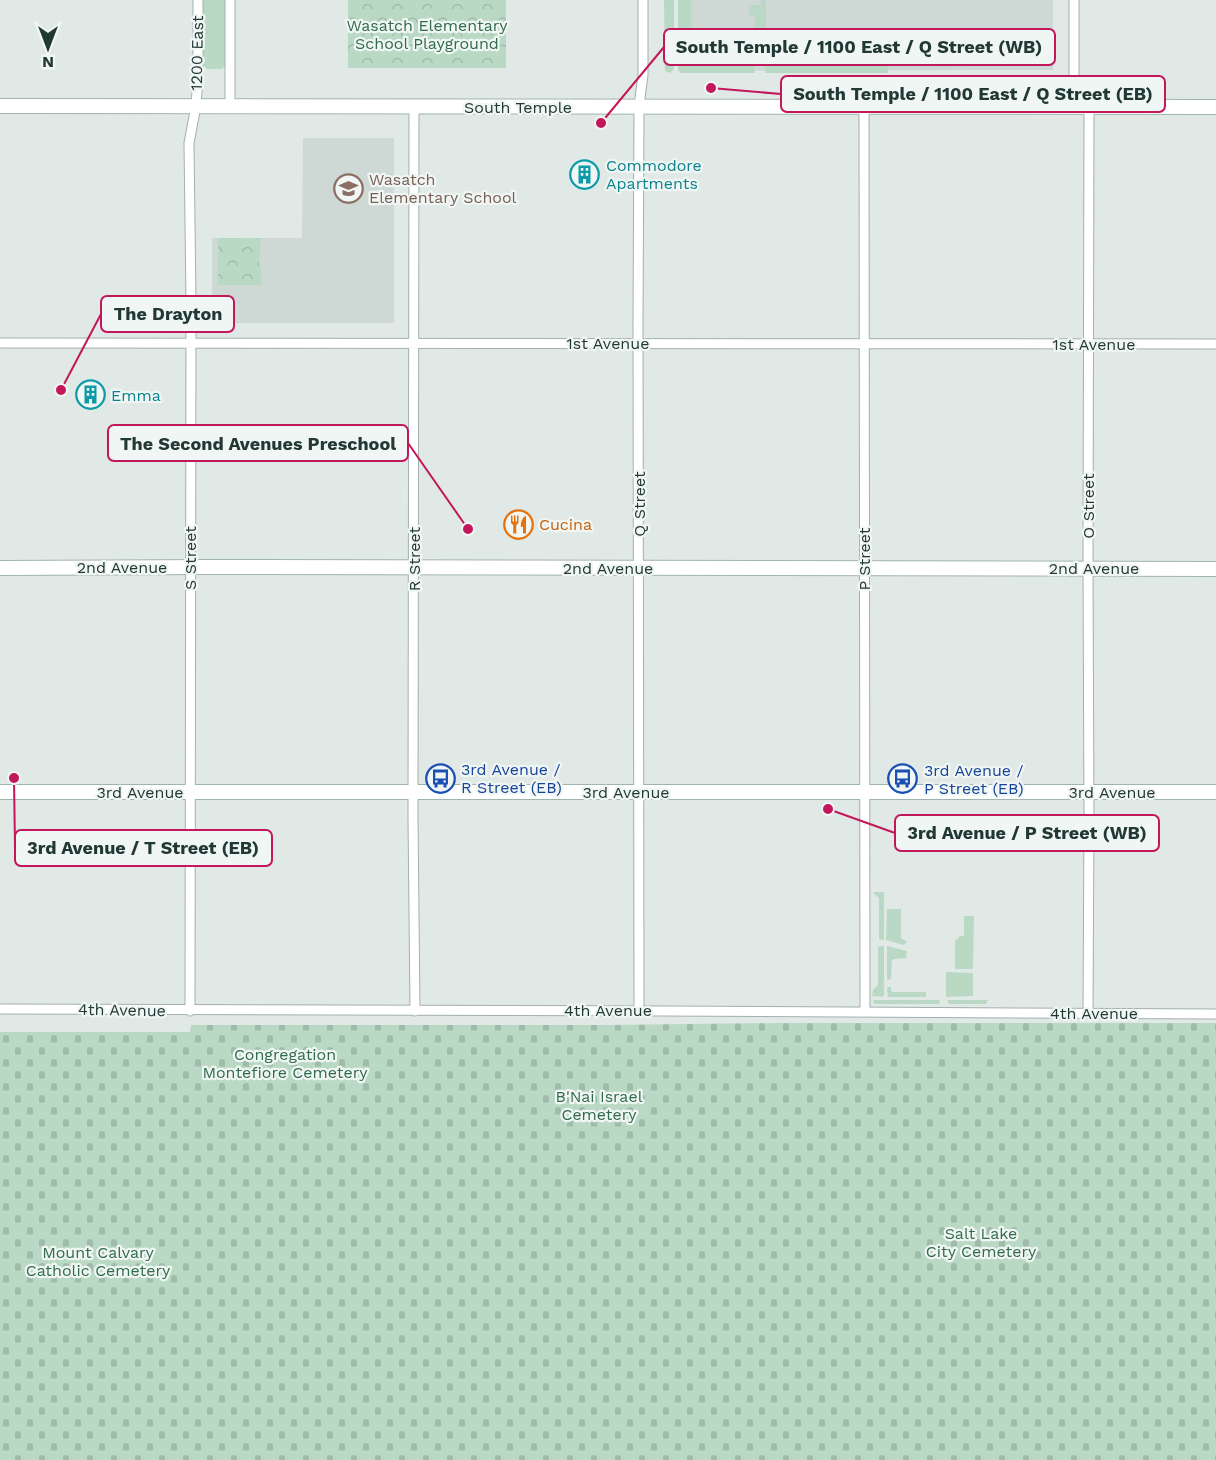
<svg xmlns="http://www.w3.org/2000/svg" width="1216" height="1460" font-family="'Work Sans',sans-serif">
<defs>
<pattern id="cemetery-stones" width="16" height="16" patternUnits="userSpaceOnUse" patternTransform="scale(1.5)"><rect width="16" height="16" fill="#bad9c4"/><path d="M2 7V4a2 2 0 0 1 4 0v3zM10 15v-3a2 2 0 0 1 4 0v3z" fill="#a0bba9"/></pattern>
<pattern id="park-crowns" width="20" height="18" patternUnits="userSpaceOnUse" patternTransform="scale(1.5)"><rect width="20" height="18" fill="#bad9c4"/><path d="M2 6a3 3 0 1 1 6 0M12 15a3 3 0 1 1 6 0" fill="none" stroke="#a0bba9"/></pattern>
</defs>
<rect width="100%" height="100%" fill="#e0e9e6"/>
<path fill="#ced9d5" d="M678,0H1053V70L678,71Z
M303,138H394V323H212V238H302Z"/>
<path fill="#bad9c4" d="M203,0H226V66L222,69H207L203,65Z
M664,0H674V67L673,70L670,73L665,71Z
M678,0H691L692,59L754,62L755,73H681L678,70Z
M761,0H766V39H762V33H755V15H749V5H761Z
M765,54H888V73H765Z
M875,892H884V940L879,939V898L873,893Z
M887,909H901V938L907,942L904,945L886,940Z
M964,916H974L973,968L972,969H955V941L960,936H964Z
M881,946H884V995L882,997L872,996L873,990L878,985V947Z
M887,946L907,951L906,958L894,959L892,960L891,979L889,980L887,979Z
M946,973L947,972L973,973V996L946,997Z
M889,987H891V991L893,992H926V997H888L887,988Z
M874,1000H940L939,1004H876L873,1002Z
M947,1000H988L986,1004H949Z"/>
<path fill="url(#cemetery-stones)" d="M774,1023H1216V1460H0V1032H190L191,1025H611Z"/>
<path fill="url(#park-crowns)" d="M348,0H506V68H348Z
M218,238H261L259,264L261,265V285H218Z"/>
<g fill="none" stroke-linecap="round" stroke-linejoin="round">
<defs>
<path id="street" d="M230,0V106
M864,106L865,1012
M1074,106V0
M414,107L413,817L415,1011
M0,343L1216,344
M0,1009C405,1010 811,1011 1216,1014
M639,1010L638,324L639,106L643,75V0
M190,1011L191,303L189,143L196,106L198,76V0
M1088,1013L1089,817L1088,568L1089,106"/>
<path id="secondary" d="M0,106L1216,107
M0,568L211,567L1216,569
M0,792H1216"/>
</defs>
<use href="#street" stroke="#a3b0ad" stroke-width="11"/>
<use href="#secondary" stroke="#a0b4ae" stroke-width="16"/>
<use href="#street" stroke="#fff" stroke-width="9"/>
<use href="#secondary" stroke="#fff" stroke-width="14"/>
</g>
<defs>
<symbol id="building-ring" viewBox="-11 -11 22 22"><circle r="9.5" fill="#f0f6f4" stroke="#0f9aa8" stroke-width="1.5"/><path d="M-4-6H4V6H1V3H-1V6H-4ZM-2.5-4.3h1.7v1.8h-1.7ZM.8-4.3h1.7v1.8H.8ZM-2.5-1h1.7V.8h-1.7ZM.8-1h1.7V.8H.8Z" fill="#0f9aa8"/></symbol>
<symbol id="school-ring" viewBox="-11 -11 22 22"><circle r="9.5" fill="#f0f6f4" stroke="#8d6e63" stroke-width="1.5"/><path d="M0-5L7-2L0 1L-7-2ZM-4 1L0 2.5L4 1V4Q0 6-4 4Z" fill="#8d6e63"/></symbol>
<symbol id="restaurant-ring" viewBox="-11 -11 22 22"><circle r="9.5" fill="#f0f6f4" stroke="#e8710a" stroke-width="1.5"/><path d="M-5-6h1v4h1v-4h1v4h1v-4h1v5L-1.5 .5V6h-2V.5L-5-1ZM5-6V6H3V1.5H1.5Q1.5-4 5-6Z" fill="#e8710a"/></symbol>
<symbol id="bus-ring" viewBox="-11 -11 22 22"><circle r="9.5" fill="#f0f6f4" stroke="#1a4fb4" stroke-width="1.5"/><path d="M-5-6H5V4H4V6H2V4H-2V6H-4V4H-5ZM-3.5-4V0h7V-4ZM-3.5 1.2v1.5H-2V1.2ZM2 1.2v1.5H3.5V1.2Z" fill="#1a4fb4"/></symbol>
</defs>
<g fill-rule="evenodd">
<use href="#building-ring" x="568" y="158" width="33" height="33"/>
<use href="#school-ring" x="332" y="172" width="33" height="33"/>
<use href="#building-ring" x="74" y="378" width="33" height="33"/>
<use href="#restaurant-ring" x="502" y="508" width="33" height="33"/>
<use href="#bus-ring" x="424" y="762" width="33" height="33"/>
<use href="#bus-ring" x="886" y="762" width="33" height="33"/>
</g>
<g text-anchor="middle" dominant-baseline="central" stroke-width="4.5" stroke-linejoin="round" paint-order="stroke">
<g font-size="16" fill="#306b4b" stroke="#f0f6f4">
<text x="427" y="25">Wasatch Elementary<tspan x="427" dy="18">School Playground</tspan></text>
<text x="285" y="1054">Congregation<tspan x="285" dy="18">Montefiore Cemetery</tspan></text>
<text x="599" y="1096">B'Nai Israel<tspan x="599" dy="18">Cemetery</tspan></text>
<text x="981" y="1233">Salt Lake<tspan x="981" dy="18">City Cemetery</tspan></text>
<text x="98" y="1252">Mount Calvary<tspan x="98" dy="18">Catholic Cemetery</tspan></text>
</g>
<g font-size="16" fill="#223834" stroke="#f0f6f4">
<text transform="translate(197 53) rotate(-89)">1200 East</text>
<text x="518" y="107">South Temple</text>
<text x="608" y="343">1st Avenue</text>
<text x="1094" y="344">1st Avenue</text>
<text transform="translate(639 504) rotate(-90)">Q Street</text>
<text transform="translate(1088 506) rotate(-90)">O Street</text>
<text transform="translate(190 558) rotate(-90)">S Street</text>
<text transform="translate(414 559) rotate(-90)">R Street</text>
<text transform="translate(864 559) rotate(-90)">P Street</text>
<text x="122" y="567">2nd Avenue</text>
<text x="608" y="568">2nd Avenue</text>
<text x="1094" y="568">2nd Avenue</text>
<text x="140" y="792">3rd Avenue</text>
<text x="626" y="792">3rd Avenue</text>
<text x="1112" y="792">3rd Avenue</text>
<text transform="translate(122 1010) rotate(1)">4th Avenue</text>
<text x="608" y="1010">4th Avenue</text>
<text x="1094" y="1013">4th Avenue</text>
</g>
<g font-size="16" fill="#0d838f" stroke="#f0f6f4" text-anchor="start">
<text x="606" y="165">Commodore<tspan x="606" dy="18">Apartments</tspan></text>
<text x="111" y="395">Emma</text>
</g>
<g font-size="16" fill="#785e54" stroke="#f0f6f4" text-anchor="start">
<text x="369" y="179">Wasatch<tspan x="369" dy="18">Elementary School</tspan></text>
</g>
<g font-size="16" fill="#c56008" stroke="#f0f6f4" text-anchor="start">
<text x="539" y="524">Cucina</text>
</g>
<g font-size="16" fill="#164399" stroke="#f0f6f4" text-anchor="start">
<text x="461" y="769">3rd Avenue /<tspan x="461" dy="18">R Street (EB)</tspan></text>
<text x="924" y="770">3rd Avenue /<tspan x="924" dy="18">P Street (EB)</tspan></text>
</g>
</g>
<path fill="none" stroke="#c2185b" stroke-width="2" d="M601 123L664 47M711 88L781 94M61 390L101 314M468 529L408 443M828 809L895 833M14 778L15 848"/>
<g fill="#c2185b" stroke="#f0f6f4" stroke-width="2">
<circle cx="601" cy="123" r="6"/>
<circle cx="711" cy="88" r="6"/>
<circle cx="61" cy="390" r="6"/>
<circle cx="468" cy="529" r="6"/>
<circle cx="828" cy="809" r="6"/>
<circle cx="14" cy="778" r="6"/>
</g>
<g fill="#f0f6f4" stroke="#c2185b" stroke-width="2">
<rect x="664" y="29" width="391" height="36" rx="6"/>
<rect x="781" y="76" width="384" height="36" rx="6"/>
<rect x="101" y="296" width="133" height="36" rx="6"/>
<rect x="108" y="425" width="300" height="36" rx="6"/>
<rect x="895" y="815" width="264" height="36" rx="6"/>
<rect x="15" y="830" width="257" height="36" rx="6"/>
</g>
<g font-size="18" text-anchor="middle" font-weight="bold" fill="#223834">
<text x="859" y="53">South Temple / 1100 East / Q Street (WB)</text>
<text x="973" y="100">South Temple / 1100 East / Q Street (EB)</text>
<text x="168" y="320">The Drayton</text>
<text x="258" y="450">The Second Avenues Preschool</text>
<text x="1027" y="839">3rd Avenue / P Street (WB)</text>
<text x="143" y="854">3rd Avenue / T Street (EB)</text>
</g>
<g transform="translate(48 48) rotate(180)" stroke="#f0f6f4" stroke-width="4.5" paint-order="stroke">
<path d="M0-4.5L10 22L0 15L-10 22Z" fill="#223834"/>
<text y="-9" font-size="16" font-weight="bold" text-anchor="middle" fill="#223834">N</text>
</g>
</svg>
